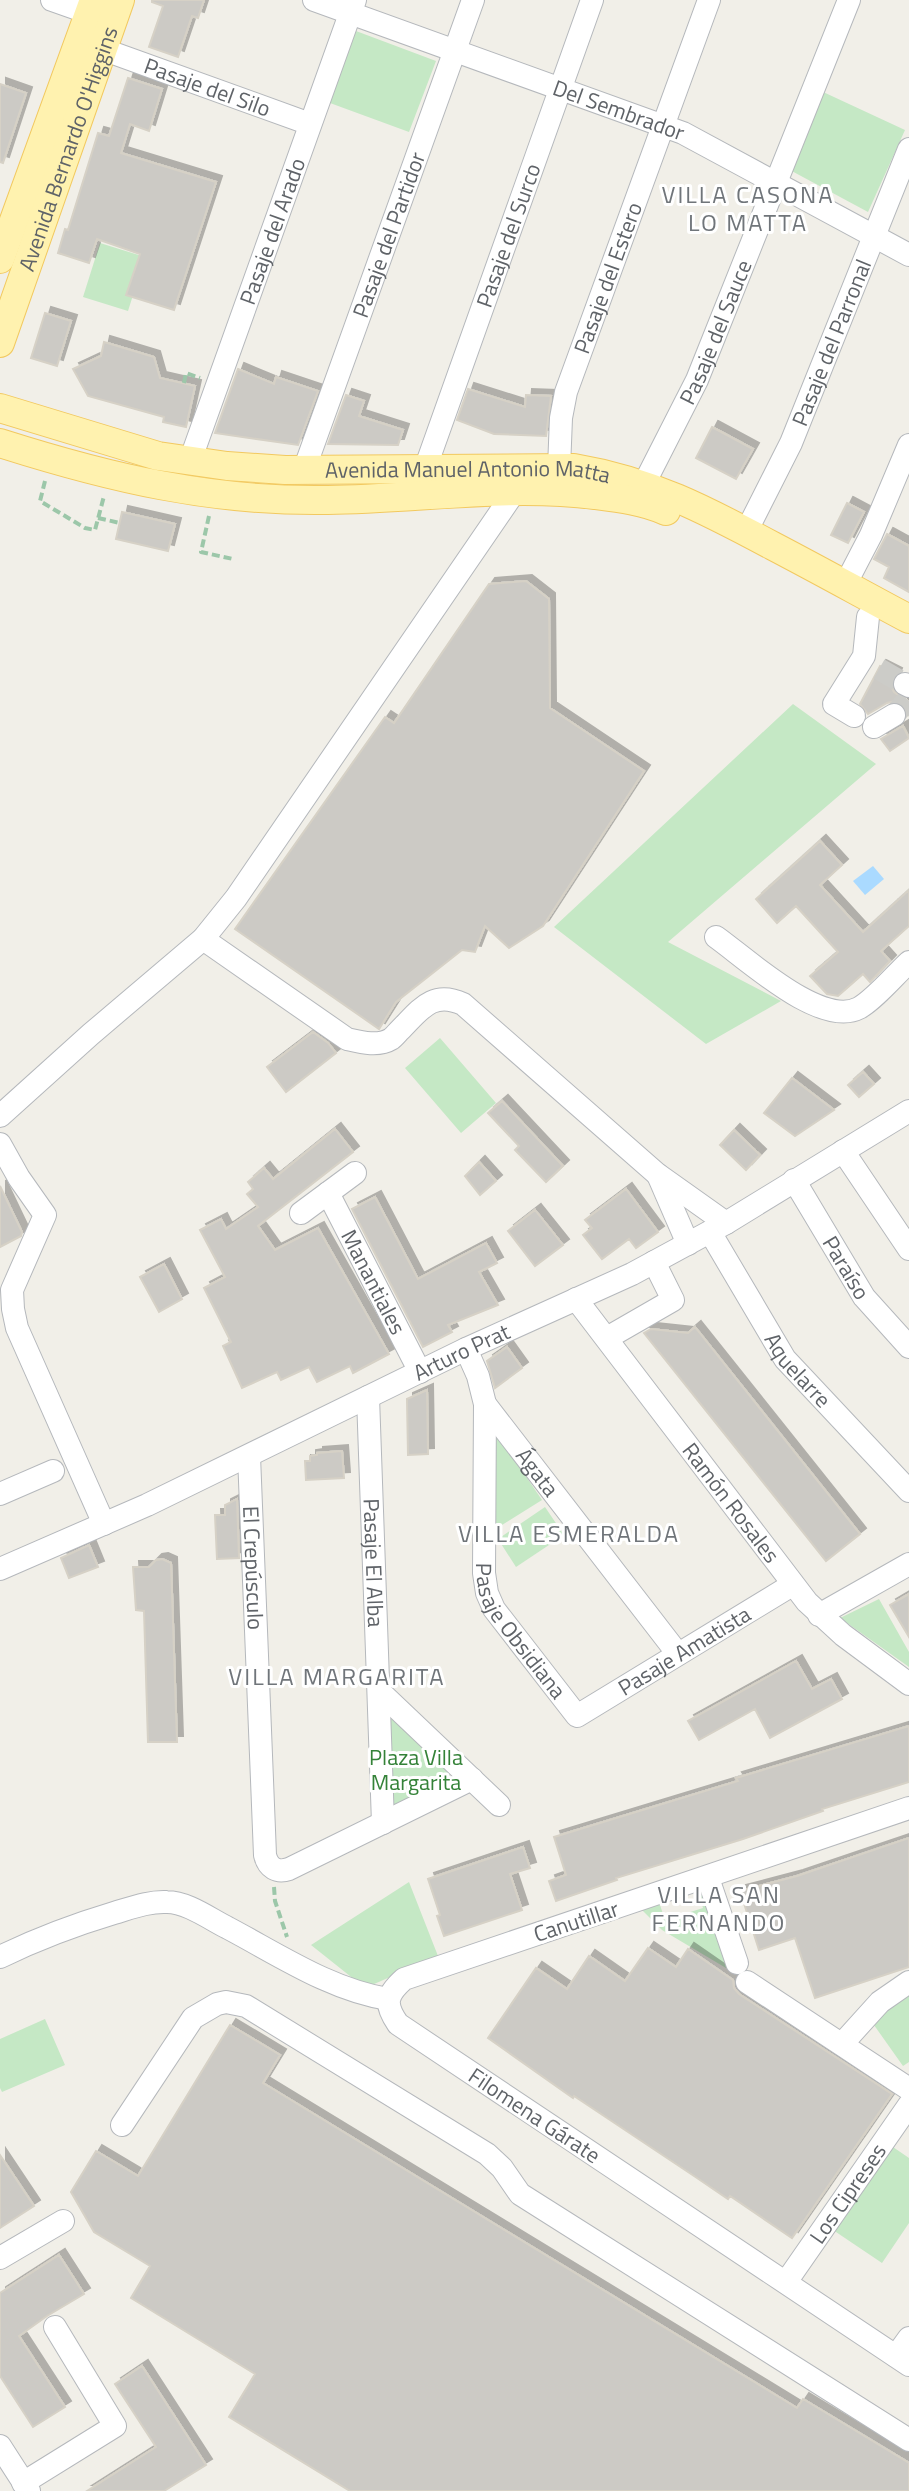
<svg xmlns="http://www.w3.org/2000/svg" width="909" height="2491" font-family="'Titillium Web',sans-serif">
<defs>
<filter id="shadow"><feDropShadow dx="6" dy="-6" stdDeviation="0" flood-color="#0004"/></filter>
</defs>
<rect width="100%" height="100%" fill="#f1efe8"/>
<path fill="#c5e8c5" d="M356,31L436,61L409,132L330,103Z
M821,91L905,130L868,212L788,169Z
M100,243L145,257L128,311L83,297Z
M793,704L876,764L668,942L781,1001L706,1044L554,927Z
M440,1038L496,1103L461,1133L405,1068Z
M493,1428L542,1500L494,1530Z
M545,1507L564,1535L516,1567L498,1539Z
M879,1599L909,1652V1667L840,1618Z
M387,1706L451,1766L448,1785L391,1812Z
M409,1882L438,1956L365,1988L311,1945Z
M703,1886L727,1966L726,1968L662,1930L637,1905L658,1899L665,1920L703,1908L697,1888Z
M909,1991V2062L903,2066L869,2018Z
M45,2019L65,2065L2,2092L0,2088V2039Z
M890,2145L909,2158V2223L882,2263L833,2230Z"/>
<path fill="#aadaff" d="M873,866L884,879L865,895L853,881Z"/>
<path fill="#cccac5" stroke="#d6d1c6" stroke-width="2" filter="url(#shadow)" d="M152,0H204L198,18L192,16L178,57L149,47L163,6L152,2Z
M128,78L162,89L149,131L130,124L121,153L216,182L174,310L126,295L140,254L97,239L89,263L58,253L65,229L68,230L98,133L109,136Z
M0,84L26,93L3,163L0,162Z
M45,313L71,321L57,366L31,358Z
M104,342L154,357L160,378L195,386L186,427L163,422L164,417L88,396L73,369L101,356Z
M238,369L274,384L276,377L318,391L298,445L215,433Z
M468,389L525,407L526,395L551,396L546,436L494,434L457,420Z
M346,395L364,401L359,416L403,430L398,445L328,444Z
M712,427L753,449L736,479L696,458Z
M847,503L864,512L848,543L831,535Z
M122,512L175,524L168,551L116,539Z
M887,534L909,546V592L884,578L889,567L874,559Z
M526,581L549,599L550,708L644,771L543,926L509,948L485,926L475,952L462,950L396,1002L379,1029L235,929L385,717L394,723L489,584Z
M880,666L896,674L891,686L894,692L909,702L908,714L901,703L895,701L887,703L868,714L860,704Z
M903,726L909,738L890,751L881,739Z
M820,841L842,865L820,885L863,932L909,890V926L881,951L890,961L870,982L863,974L838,996L827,994L810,976L838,952L796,906L777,923L756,899Z
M313,1032L328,1043L336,1053L286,1092L267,1067Z
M863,1072L874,1084L859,1097L848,1085Z
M792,1078L834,1110L795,1136L764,1113Z
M502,1101L563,1166L546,1182L515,1150L519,1146L488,1113Z
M335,1129L353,1152L258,1226L275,1250L318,1228L389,1354L353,1373L350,1366L317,1382L309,1367L281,1380L277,1372L242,1388L223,1346L231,1342L204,1288L225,1277L200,1230L221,1219L226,1229L258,1207L247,1194L253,1189L248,1182L264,1168L273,1179Z
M734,1130L760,1155L746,1170L720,1145Z
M479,1162L496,1181L480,1195L465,1176Z
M0,1186L22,1232L21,1236L0,1247Z
M626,1189L658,1232L636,1248L629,1239L602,1259L583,1235L592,1228L585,1220Z
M375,1197L418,1279L486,1243L497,1263L479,1272L498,1305L448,1325L452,1332L423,1347L352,1209Z
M535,1210L563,1245L535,1266L508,1231Z
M164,1264L182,1299L159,1312L140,1277Z
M695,1327L860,1534L826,1561L644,1333L651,1329L688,1333Z
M507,1347L522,1368L495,1388L487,1361Z
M427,1390L428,1454L408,1455L407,1399Z
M342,1451L344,1478L306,1480L305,1461H310V1456L317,1455V1453Z
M237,1499L239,1558L217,1559L215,1515H225V1505Z
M89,1545L98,1567L69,1578L61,1558Z
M162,1559L171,1563L177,1742H148L144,1611L136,1610L133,1567H149L156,1560Z
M909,1594V1637L890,1605Z
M796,1661L812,1689L831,1679L842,1699L770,1738L755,1709L699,1740L688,1721Z
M909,1726V1782L822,1809L823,1811L743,1839L616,1878L617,1880L556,1901L549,1881L566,1875L554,1837L738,1781L736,1778Z
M909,1838V1967L815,1998L795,1938L759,1950L740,1891L797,1876Z
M523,1847L530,1868L510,1874L522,1910L444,1936L437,1916L440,1915L428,1879Z
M648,1948L676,1967L688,1949L733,1980L734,1988L739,1994L892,2094L792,2238L730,2196L728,2199L697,2178L574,2096L573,2098L488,2038L536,1968L567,1989L589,1956L625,1981Z
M230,2025L280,2055L263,2083L797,2408L803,2399L909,2463V2491H350L229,2417L255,2374L131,2298L150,2266L94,2232L71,2192L96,2151L138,2176Z
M0,2155L34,2206L0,2228Z
M59,2255L84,2294L47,2316L19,2336L65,2407L33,2427L0,2376V2293Z
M142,2366L206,2465L164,2491H87L156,2447L115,2384Z"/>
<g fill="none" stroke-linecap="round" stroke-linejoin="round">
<path stroke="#ccccc8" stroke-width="22" stroke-dasharray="22 11" stroke-linecap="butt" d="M879,669L905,684
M894,715L908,700"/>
<defs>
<g id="minor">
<path d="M52,0L103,18"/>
<path id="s1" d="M314,0L683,133L909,255"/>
<path id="s2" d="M102,49L310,124"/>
<path id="s3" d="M190,461L355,0"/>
<path id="s4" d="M559,468L561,418L566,392L709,0"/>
<path id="s5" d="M425,469L592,0"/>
<path id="s6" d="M304,470L473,0"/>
<path id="s7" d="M644,484L697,380L849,0"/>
<path id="s8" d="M746,532L791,443L909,149"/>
<path d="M845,585L871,535L909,445"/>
<path d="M905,684L909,686"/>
<path d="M854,716L834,704L864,656L868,617"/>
<path d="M874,727L894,715"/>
<path d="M716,937C747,959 821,1028 859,1008C874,1000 896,974 909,962"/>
<path d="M203,939L347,1039C360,1042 378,1047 391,1039C394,1037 397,1033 400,1030C420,1010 432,990 463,1004L657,1174L726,1223"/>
<path d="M0,1116L91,1034L203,939L236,898L515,491"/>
<path d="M0,1144L19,1178L45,1215L12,1290L13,1309L17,1328L104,1524"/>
<path d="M843,1151L909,1249"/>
<path d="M658,1175L688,1244"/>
<path id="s9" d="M794,1180L864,1297L909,1347"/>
<path id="s10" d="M328,1193L420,1372"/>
<path d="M301,1213L355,1173"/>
<path id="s11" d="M710,1232L785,1359L909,1491"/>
<path id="s12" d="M576,1299L807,1602L843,1635L909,1684"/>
<path d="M607,1338L673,1300L654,1262"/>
<path id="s13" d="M466,1349L478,1376L485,1404L484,1573L487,1593L494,1609L577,1716L792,1585"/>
<path id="s14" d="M368,1397L383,1823"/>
<path id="s15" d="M485,1404L678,1654"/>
<path id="s16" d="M249,1456L265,1855C268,1868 277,1873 289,1869L472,1779"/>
<path d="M0,1494L53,1471"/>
<path id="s17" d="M0,1569L147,1505L466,1349L632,1274L726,1223L909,1111"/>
<path d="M819,1615L909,1564"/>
<path d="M379,1691L499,1805"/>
<path id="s18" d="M909,1808L404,1979C386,1995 384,2004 398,2024L909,2365"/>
<path d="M708,1878L737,1963"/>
<path d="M0,1957C37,1939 74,1925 114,1913C131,1908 149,1901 167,1902C187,1902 210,1919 228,1928C279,1955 331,1990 388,1999"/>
<path d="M747,1982L909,2089"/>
<path d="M842,2044L880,2002L909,1982"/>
<path d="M122,2125L193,2018L217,2004L226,2002L246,2006L487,2154L502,2168L520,2194L909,2440"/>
<path d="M0,2258L63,2221"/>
<path id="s19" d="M786,2282L909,2105"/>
<path d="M896,2356L909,2338"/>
<path d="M0,2446L29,2491"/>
<path d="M23,2483L115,2426L55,2327"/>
</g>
<g id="major">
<path d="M0,259L94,0"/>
<path id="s20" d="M0,343L120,0"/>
<path id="s21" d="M0,408L158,456L227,466L285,470L574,468C651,481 706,510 773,546C819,570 864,595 909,619"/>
<path d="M0,443C110,478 212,502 328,500C417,499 507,484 595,495C619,498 644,501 666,511"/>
</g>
</defs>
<use href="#minor" stroke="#b5b8bc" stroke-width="24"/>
<use href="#major" stroke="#f2c960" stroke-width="30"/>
<path stroke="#9cc7a9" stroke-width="4" stroke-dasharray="8 4" stroke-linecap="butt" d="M184,383L186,373L200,378
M45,481L40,501L85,528L95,530L104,496
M209,516L201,552L233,559
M98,518L120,523
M274,1887L275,1901L287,1937"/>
<use href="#minor" stroke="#fff" stroke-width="22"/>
<use href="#major" stroke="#fff2af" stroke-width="28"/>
</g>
<g text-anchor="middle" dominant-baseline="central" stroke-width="6" stroke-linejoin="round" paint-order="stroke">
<g font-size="22" fill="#5f6368" stroke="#fff">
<text stroke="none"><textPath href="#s2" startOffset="112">Pasaje del Silo</textPath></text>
<text stroke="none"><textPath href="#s1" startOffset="324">Del Sembrador</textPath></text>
<text stroke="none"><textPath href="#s20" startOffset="206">Avenida Bernardo O'Higgins</textPath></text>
<text stroke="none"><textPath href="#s3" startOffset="244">Pasaje del Arado</textPath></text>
<text stroke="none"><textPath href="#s5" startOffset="248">Pasaje del Surco</textPath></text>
<text stroke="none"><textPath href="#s6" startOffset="250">Pasaje del Partidor</textPath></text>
<text stroke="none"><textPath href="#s4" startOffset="198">Pasaje del Estero</textPath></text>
<text stroke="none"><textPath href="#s7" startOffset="168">Pasaje del Sauce</textPath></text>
<text stroke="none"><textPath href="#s8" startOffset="208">Pasaje del Parronal</textPath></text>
<text stroke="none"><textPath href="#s21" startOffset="476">Avenida Manuel Antonio Matta</textPath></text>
<text stroke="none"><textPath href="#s9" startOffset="102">Paraíso</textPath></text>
<text stroke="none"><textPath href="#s10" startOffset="100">Manantiales</textPath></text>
<text stroke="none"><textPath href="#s17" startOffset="510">Arturo Prat</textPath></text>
<text stroke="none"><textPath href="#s11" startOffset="164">Aquelarre</textPath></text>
<text stroke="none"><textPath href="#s15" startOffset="86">Ágata</textPath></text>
<text stroke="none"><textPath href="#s12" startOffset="256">Ramón Rosales</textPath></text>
<text stroke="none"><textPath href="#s14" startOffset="166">Pasaje El Alba</textPath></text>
<text stroke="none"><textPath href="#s16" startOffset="112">El Crepúsculo</textPath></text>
<text stroke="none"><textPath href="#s13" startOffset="296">Pasaje Obsidiana</textPath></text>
<text stroke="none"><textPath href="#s13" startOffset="526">Pasaje Amatista</textPath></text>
<text transform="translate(576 1921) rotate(-18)">Canutillar</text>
<text stroke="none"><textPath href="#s18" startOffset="750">Filomena Gárate</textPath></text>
<text stroke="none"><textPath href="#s19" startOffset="108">Los Cipreses</textPath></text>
</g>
<g font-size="22" fill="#348238" stroke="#fff">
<text x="416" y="1757">Plaza Villa<tspan x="416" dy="25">Margarita</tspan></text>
</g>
<g font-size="24" letter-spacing="2" fill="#70757a" stroke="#fff">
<text x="748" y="194">VILLA CASONA<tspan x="748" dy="28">LO MATTA</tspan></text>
<text x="569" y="1533">VILLA ESMERALDA</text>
<text x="337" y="1676">VILLA MARGARITA</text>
<text x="719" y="1894">VILLA SAN<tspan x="719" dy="28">FERNANDO</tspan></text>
</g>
</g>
</svg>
